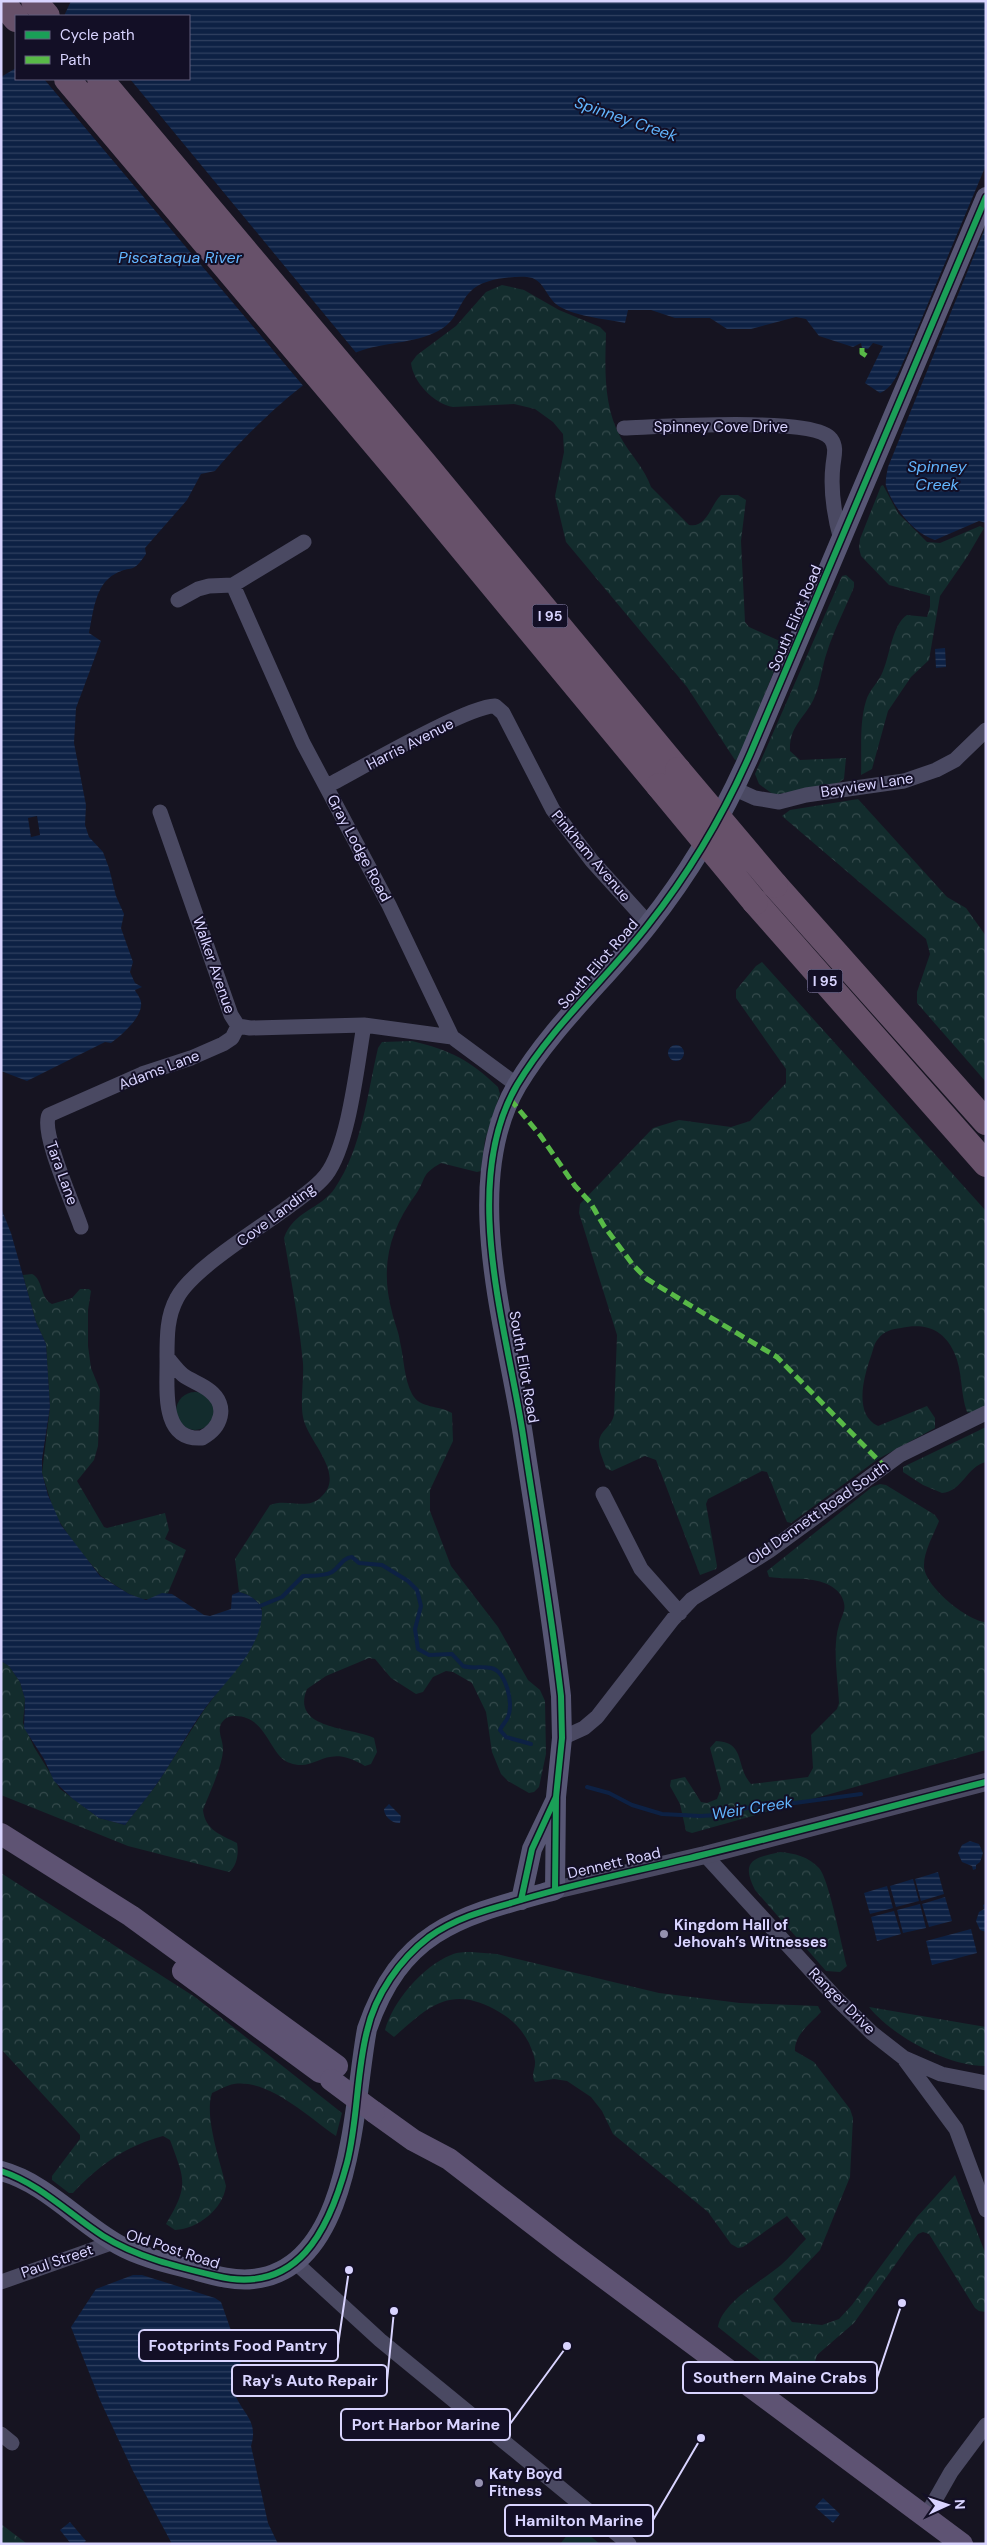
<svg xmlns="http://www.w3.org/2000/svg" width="987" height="2545" font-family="'DM Sans',sans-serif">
<defs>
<pattern id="forest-crowns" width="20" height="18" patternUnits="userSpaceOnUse" patternTransform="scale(1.25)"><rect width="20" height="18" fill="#132c2d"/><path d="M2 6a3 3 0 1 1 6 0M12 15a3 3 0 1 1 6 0" fill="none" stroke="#354a4c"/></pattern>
<pattern id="water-rules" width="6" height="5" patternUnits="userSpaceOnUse" patternTransform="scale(1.25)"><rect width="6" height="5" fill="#0d2144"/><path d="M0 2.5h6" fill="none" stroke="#304060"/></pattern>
</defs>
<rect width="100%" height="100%" fill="#161421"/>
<path fill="#132c2d" d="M176 1411a19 19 0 1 1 38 0a19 19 0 1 1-38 0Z
M576,2524L600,2544H560Z"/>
<path fill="url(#forest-crowns)" d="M502,285L524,290L559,310L600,327L606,333C605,368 603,406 621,438C630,454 645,469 651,487L689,525C707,528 710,506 721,495H738L746,500L741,541L745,622L749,627L782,642L784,647L738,759L735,760L687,687L566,542L555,496L564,452L563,434L553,422L535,409L514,404L453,407C434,404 413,382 411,363L417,355L456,326L486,292Z
M883,485L898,513L927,542L940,543L980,526L984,528L967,557L940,596L929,660L911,677L888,711L872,769L861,775C862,751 859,724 866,701C869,690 879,682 883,671C890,655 892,625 907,615L927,617L930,607V596L889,585L861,556L859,548L860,539L881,486Z
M846,575L854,582V587C845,609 834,630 827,652C822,666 821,682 815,696C807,717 789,724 790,751L800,760L846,758L844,779L838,783L774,795L759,784L755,774L842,576Z
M858,799L947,897L966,908L986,936V1082L917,1003V992L930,954L926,939L782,816L790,810Z
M762,962L986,1211V1406L972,1413L967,1412C960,1393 963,1371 954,1352C943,1329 925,1323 901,1328C892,1329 884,1331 878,1339C874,1343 873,1351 871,1356C864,1376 853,1414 878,1426L927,1406L935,1418V1428L878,1459L791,1523L787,1522L767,1472L762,1471L708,1499L706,1504L717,1566L716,1569L700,1575L656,1460L645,1456L612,1471L606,1468C602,1456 594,1443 603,1432C608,1426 612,1423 614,1415L617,1335L579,1213L580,1204L653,1128L679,1120L731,1127L750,1121L786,1083V1069L736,998V990L756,966Z
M412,1041C450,1050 470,1060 498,1087L500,1094L485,1140L481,1171L477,1172L441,1163C420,1175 427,1178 416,1194C389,1231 380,1267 392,1312C394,1322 399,1332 400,1342C404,1358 404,1379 412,1394C420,1409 439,1405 452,1413L453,1441L430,1490V1511L451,1566L498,1627L528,1680L540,1690L545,1701L546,1754L539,1787L534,1792L529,1793L508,1781L501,1774L492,1752L486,1712L472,1683L453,1672L446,1671L433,1677L423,1692L416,1694L391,1678L375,1659L369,1658L326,1676L307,1689C290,1730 352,1727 374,1738L377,1752L371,1764L365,1766C325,1741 317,1773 290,1763C269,1756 267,1715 234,1716C230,1716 227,1717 224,1720C215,1728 223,1739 223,1749C223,1765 209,1794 203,1810C205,1830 221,1835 237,1843C239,1853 237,1866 229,1872L128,1846L1,1795V1661L9,1666L20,1682L25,1699L23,1723L34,1747L60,1789L99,1818L125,1825L157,1784L204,1710L249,1651L262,1609C258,1600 248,1594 239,1592L235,1559L270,1505C287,1498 307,1511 321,1497C347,1474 307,1441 303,1417C300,1400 304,1381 303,1363C299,1321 291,1280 284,1238C293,1211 321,1209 335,1188C362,1148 367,1095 378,1048L382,1042Z
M32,1274C43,1279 40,1298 52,1304L72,1298L80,1289H89L91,1291L88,1310V1346L91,1368L100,1390L98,1446L94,1460L77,1481L104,1527L107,1528L165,1513L169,1530L165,1539L186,1550L168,1593L150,1599H142L129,1594L101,1576L75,1545L55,1515L42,1473L50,1407L46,1344L36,1322L23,1275Z
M986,1427V1462C967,1466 962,1492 942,1493L923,1485L903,1472V1467Z
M880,1484L886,1485L935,1515L939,1521C934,1534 924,1551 924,1565C923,1585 967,1621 986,1622V1750L692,1833L686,1831L680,1804L670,1786L671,1780L685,1777L701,1802L707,1803L717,1799L721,1789L710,1748L716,1741C746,1742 735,1766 751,1784L808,1777L813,1768L811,1735L837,1709L839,1703C838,1679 832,1648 839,1625C841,1617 846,1611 844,1603C842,1593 835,1588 827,1584C809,1576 788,1580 769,1577L767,1571L872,1487Z
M780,1852C794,1853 809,1857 819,1868C829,1879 842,1947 847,1966L840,1972L826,1971L755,1890C740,1860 754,1858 780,1852Z
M1,1873L195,1997L342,2113L336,2136C308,2117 269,2079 234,2084C227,2085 219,2090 212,2093C204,2116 220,2161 226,2186C223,2209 198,2229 175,2230L166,2224C189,2185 185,2181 170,2140L163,2136C126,2146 99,2165 73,2193H69L52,2180V2176L80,2139V2135L1,2049Z
M471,1952L497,1954L659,1993L740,2003L818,2006L821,2012C811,2023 794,2035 795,2051L814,2062L850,2109L853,2118L850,2177L820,2250L773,2299L792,2322L822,2325L839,2319L852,2305L917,2217L955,2175L986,2255V2312L979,2311L975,2308L929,2234L923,2232L918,2234L907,2248L854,2323L817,2355L814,2365L796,2389L718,2327C722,2302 762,2281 781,2265C790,2257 798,2247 806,2239L787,2216L743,2247L738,2248L731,2244L708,2212L613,2134L602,2111L591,2097L567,2081L554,2079L535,2082C530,2075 536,2069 535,2061C534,2054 531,2048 529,2043C520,2026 509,2017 494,2009C449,1985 427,2008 394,2037L385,2030C393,2001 423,1966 451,1955C457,1952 464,1952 471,1952Z
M869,2007L986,2027V2066C949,2067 892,2036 869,2007Z
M1,2524L26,2543L28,2544H1Z"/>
<path fill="url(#water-rules)" d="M71,1H986V165L906,356C899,369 895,387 880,393L865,383L883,346L873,343L868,349L862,348L861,343L853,347L819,336L806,319L796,317L751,329H727L710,318H675L651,310H628L625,323C607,319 570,316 556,304C546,296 543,278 527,277C511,276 481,279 470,292C459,303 457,319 443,328C420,343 388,342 363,350C317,364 245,434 215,471L201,474L187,500L145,548L146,554C131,576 133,564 115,574C95,584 93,614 89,633L101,641L76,708L74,743L86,805L85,825L89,837L103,852L109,868L116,896L124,914L121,928L133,962L130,972L135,983L142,987L135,990C136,993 138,994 139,997C149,1012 122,1035 111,1043L105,1042L27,1081L1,1071V77L16,68V79H189V16H64Z
M986,226V523L979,521L935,540C914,534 893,507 886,486C885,481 887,472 888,467Z
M945,648L946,667L936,668L935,649Z
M668 1053a8 8 0 1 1 16 0a8 8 0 1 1-16 0Z
M1,1208L11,1233L36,1322L46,1344L50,1407L42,1459V1473L48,1495L61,1525L100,1576L129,1594L146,1600L162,1593L172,1594L204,1615L210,1616L231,1609L232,1595L239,1592C249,1594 262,1602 262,1613C261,1651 223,1683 203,1711C186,1735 173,1761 156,1785C146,1799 135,1812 125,1825L99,1818L73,1799L54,1781L44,1759L24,1728L25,1699L20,1682L9,1666L1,1661Z
M389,1804L401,1816L400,1823C393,1824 384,1817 384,1809Z
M970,1841L979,1844L983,1853L980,1862L976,1865V1869L973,1870L972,1866L962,1862L958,1853L962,1845Z
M938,1872L944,1894L921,1901L915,1879Z
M913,1879L919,1901L896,1907L890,1886Z
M887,1886L893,1908L870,1914L864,1893Z
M945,1897L952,1921L929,1927L922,1904Z
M920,1904L926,1928L903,1933L897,1910Z
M986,1904V1932L980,1930L976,1921L979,1912L984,1909L983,1905Z
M894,1911L901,1934L877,1941L871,1917Z
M971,1929L977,1953L932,1965L926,1941Z
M133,2275H142L215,2298L221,2302L241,2359L236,2397C246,2417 258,2422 251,2446L268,2523L278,2544H172L133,2471L100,2400L71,2327L96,2289Z
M823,2498L840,2514L833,2523L815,2507Z
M70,2522L86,2541L82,2544H71L60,2530Z"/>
<path fill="#161421" d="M44,79H130L358,355L321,375L305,388Z
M37,816L40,835L31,837L28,818Z"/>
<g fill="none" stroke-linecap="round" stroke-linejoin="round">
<path stroke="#0d2144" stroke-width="4" d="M260,1606L282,1597L303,1576C313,1575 323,1577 332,1572C340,1567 342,1558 352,1557L359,1563L382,1565L408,1581L417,1590L421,1606L415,1629L418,1649L429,1655L452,1654L463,1666C472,1669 481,1666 491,1668C506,1671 514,1704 508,1717C506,1722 502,1725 500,1730L506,1737L531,1744
M587,1787L609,1793L632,1805L662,1814L700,1816L717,1815L769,1803H795L861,1794"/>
<path stroke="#4a4962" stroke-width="15" d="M624,428C657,427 815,416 831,439C837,447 834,456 833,465C830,491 834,515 841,540
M233,585L303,743L389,905L452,1037L517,1085
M178,600L198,589L209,586L233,585L304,542
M327,786C356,771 469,705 495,706L503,713L553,810L592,861L649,924
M735,789L755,798L779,802L806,795L904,781L936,770L955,760L986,730
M160,812L231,1015L238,1026L250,1028L364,1025L452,1037
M81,1227C74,1205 40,1132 49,1115L142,1074L191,1058L223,1044L232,1038L238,1026
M167,1357C167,1336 167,1316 177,1298C192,1269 260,1228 288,1207C301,1197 316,1188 326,1175C349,1145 357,1065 364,1025
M167,1357C172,1363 177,1370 183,1375C191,1381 202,1384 210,1391C229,1406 221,1428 202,1438C159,1441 168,1386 167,1357Z
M603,1494L641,1569L680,1613
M562,1738L584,1728L597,1717L673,1619L692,1599L769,1551L900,1455L986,1413
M705,1855L837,1999L872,2033L904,2058L941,2074L986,2083
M905,2060L956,2129L986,2210
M296,2263L380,2340L629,2544
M1,2282L114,2242
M1,2434L12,2443
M926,2516L951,2472L986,2425"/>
<path stroke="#4a4962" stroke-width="18" d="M555,1890L705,1855L986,1782"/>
<path stroke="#575674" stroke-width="20" d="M521,1900L532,1849L556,1799
M1,2171C46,2183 79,2223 119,2245C142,2258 172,2264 198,2271C216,2276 235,2281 253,2279C353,2269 353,2103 367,2029C402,1928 461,1916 555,1890L556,1797L562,1738L561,1696C551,1609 536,1522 523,1435C507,1329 459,1184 517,1085C552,1026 606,979 648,925C690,872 724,814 751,752L986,197"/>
<path stroke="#5e5373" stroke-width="22" d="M1,1834L131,1916L337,2066
M183,1971L320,2072
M374,2112L413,2140L449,2159L567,2250L962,2544"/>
<path stroke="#67516a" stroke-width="26" d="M1,1L16,19
M34,1L47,16
M67,79L404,478L659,786
M100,79L423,462L678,770
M775,885L986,1122
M755,902L986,1164"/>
<path stroke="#5e5373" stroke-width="22" d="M331,2080L374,2112"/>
<path stroke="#67516a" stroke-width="26" d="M678,770L775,885
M659,786L755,902"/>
<path stroke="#58b947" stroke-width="5" stroke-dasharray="10 5" stroke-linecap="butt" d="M862,348V353L868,357
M510,1099L540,1135L575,1186L590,1202L604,1226L633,1265L647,1279L678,1298L777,1357L884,1466"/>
<defs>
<path id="cycleway" d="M555,1890L556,1797L562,1738L561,1696C551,1609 536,1522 523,1435C507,1329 459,1184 517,1085C552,1026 606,979 648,925C690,872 724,814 751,752L986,197
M521,1900L532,1849L556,1797
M1,2171C40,2184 69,2214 103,2236C136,2257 178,2267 216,2276C298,2296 329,2230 347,2163C358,2120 356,2074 367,2031C375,1995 400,1959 429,1937C454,1919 482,1911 511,1903C574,1883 638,1871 702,1855C797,1832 891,1806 986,1782"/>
</defs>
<use href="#cycleway" stroke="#130f26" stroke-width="9"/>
<use href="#cycleway" stroke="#1a9f57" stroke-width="6"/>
</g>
<g fill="#9591b1" stroke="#130f26" stroke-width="2">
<circle cx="664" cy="1934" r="5"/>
<circle cx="479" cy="2483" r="5"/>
</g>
<g text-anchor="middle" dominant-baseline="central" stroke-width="4" stroke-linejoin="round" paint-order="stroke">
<g fill="#130f26" stroke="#9e99be" stroke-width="1">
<rect x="532.5" y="604.5" width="35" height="23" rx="4"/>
<rect x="807.5" y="969.5" width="35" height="23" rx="4"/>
</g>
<g font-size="14" font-weight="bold" fill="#d9d4ff">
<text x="550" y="616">I 95</text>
<text x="825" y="981">I 95</text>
</g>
<g font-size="15" fill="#d9d4ff" stroke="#130f26">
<text x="721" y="427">Spinney Cove Drive</text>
<text transform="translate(795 618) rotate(-67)">South Eliot Road</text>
<text transform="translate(410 744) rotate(-27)">Harris Avenue</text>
<text transform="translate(867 785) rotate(-9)">Bayview Lane</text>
<text transform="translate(359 848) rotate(62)">Gray Lodge Road</text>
<text transform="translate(591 856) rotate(50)">Pinkham Avenue</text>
<text transform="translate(598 964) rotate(-49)">South Eliot Road</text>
<text transform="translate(214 965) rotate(71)">Walker Avenue</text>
<text transform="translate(159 1070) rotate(-21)">Adams Lane</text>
<text transform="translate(62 1173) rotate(70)">Tara Lane</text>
<text transform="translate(276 1215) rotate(-37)">Cove Landing</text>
<text transform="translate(524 1367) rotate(80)">South Eliot Road</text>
<text transform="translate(818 1513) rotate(-35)">Old Dennett Road South</text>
<text transform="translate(614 1863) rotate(-13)">Dennett Road</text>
<text transform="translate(842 2001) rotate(45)">Ranger Drive</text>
<text transform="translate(173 2249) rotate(18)">Old Post Road</text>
<text transform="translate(57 2261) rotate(-19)">Paul Street</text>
</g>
<g font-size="15" font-weight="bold" fill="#d9d4ff" stroke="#130f26" text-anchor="start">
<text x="674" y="1925">Kingdom Hall of<tspan x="674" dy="17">Jehovah’s Witnesses</tspan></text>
<text x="489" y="2474">Katy Boyd<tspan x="489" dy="17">Fitness</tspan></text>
</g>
<g font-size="16" font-style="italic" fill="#62b6ff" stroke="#130f26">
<text transform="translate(626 119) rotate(19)">Spinney Creek</text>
<text x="180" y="257">Piscataqua River</text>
<text x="937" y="466">Spinney<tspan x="937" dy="18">Creek</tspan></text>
<text transform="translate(752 1808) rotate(-9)">Weir Creek</text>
</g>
</g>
<path fill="none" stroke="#d9d4ff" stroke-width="2" d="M349 2270L338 2345M902 2303L877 2378M394 2311L387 2381M567 2346L510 2424M701 2438L653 2520"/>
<g fill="#d9d4ff" stroke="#130f26" stroke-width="2">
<circle cx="349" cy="2270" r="5"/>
<circle cx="902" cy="2303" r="5"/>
<circle cx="394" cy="2311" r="5"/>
<circle cx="567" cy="2346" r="5"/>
<circle cx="701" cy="2438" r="5"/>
</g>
<g fill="#130f26" stroke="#d9d4ff" stroke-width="2">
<rect x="139" y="2330" width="199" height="31" rx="5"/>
<rect x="683" y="2362" width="194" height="31" rx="5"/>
<rect x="232" y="2365" width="155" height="31" rx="5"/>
<rect x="341" y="2409" width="169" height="31" rx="5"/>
<rect x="505" y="2505" width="148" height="31" rx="5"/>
</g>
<g font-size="16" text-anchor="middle" font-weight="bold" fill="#d9d4ff">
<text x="238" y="2351">Footprints Food Pantry</text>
<text x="780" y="2383">Southern Maine Crabs</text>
<text x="310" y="2386">Ray's Auto Repair</text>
<text x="426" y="2430">Port Harbor Marine</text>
<text x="579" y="2526">Hamilton Marine</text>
</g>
<rect width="987" height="2545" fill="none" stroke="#d9d4ff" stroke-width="5"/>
<rect x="15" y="15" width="175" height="65" fill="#130f26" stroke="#625e7d"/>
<rect x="25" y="31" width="25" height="8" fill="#1a9f57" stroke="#625e7d"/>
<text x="60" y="40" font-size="15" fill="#d9d4ff">Cycle path</text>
<rect x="25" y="56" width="25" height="8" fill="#58b947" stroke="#625e7d"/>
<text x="60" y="65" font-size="15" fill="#d9d4ff">Path</text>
<g transform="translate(947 2505) rotate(87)" stroke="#130f26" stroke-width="4" paint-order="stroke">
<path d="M0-4L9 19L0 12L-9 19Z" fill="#d9d4ff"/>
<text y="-8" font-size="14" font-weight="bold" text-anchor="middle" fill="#d9d4ff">N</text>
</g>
</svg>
